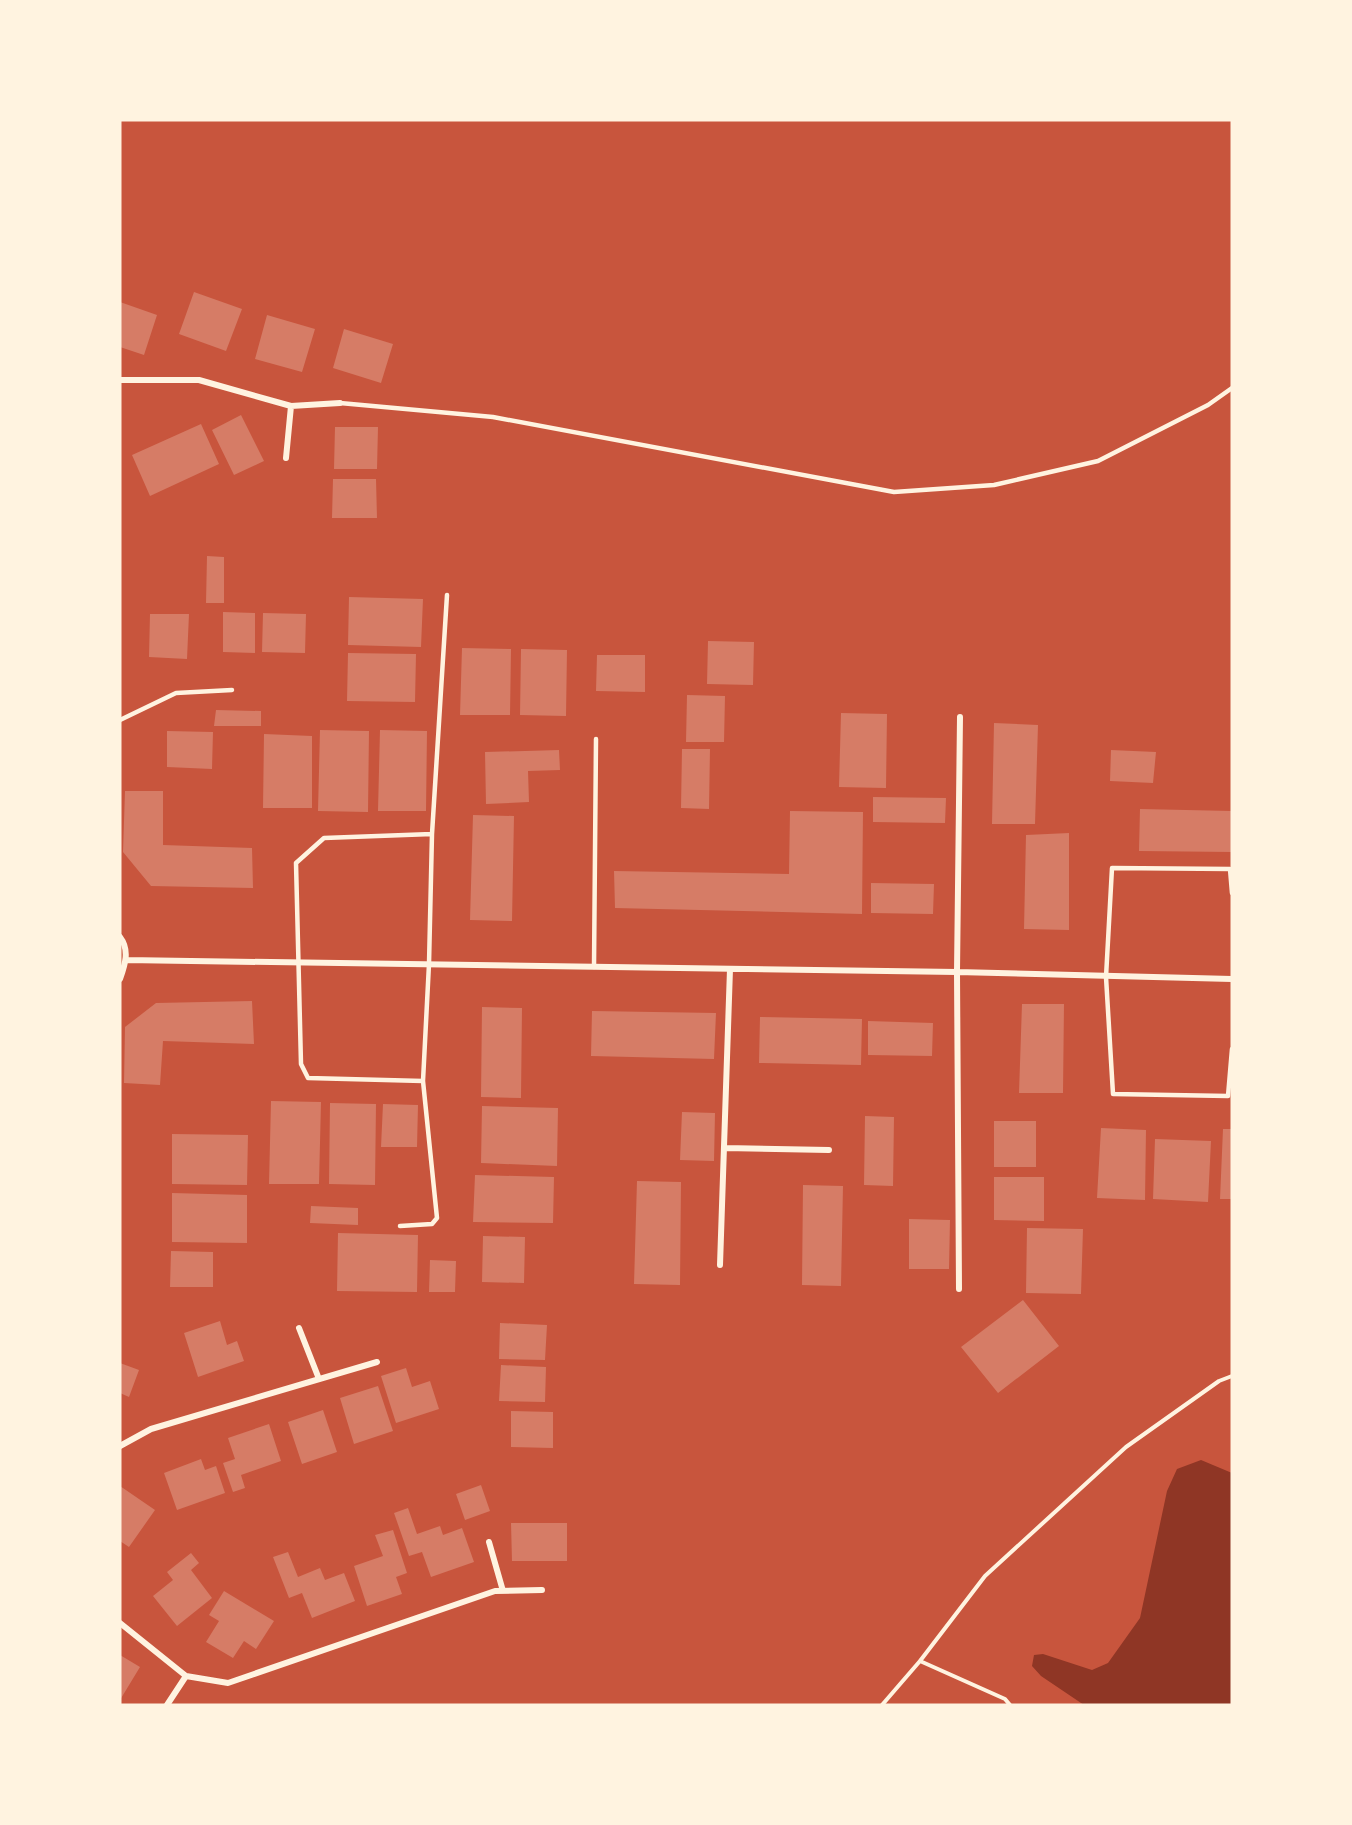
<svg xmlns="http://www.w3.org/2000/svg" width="1352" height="1825" font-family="'Exo 2',sans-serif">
<rect width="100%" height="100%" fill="#c8553d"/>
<path fill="#8f3625" d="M1201,1460L1232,1473V1705H1084L1041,1676L1032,1666L1034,1655L1043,1654L1092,1670L1108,1663L1140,1618L1167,1491L1177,1469Z"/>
<path fill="#d67c66" d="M194,292L242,309L226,351L179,334Z
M120,302L157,315L144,355L120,347Z
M267,315L315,329L302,372L255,359Z
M344,329L393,344L381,383L333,368Z
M241,415L264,461L234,475L212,430Z
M201,424L219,464L150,496L132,455Z
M335,427H378L377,469H334Z
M333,479H376L377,518H332Z
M207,556L224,557V603H206Z
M349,597L423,599L421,647L348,645Z
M223,612L255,613V653L223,652Z
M263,613L306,614L305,653L262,652Z
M150,614H189L187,659L149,657Z
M708,641L754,642L753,685L707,684Z
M462,648L511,649L510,715H460Z
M521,649L567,650L566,716L520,715Z
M348,653L416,654L415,702L347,701Z
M597,655H645V692L596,691Z
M687,695L725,696L724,742H686Z
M216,710L261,711V726H214Z
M841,713L887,714L886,788L839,787Z
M994,723L1038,725L1035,824H992Z
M320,730L369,731L368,812L318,811Z
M380,730L427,731L426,811H378Z
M167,731L213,732L212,769L167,767Z
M264,734L312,736V808H263Z
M682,749H710L709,809L681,808Z
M559,750L560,770L528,771L529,802L486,804L485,752Z
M1111,750L1156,752L1153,783L1110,781Z
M125,791H163V845L252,848L253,888L151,886L123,852Z
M873,797L946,798L945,823L873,822Z
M1140,809L1232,811V852L1139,851Z
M790,811L863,812L862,914L615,908L614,871L789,874Z
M473,815L514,816L512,921L470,920Z
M1069,833V930L1024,929L1026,835Z
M871,883L934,884L933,914L871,913Z
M252,1001L254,1044L163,1041L160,1085L124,1083L125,1027L156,1003Z
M1022,1004H1064L1063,1093H1019Z
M482,1007L522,1008L521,1098L481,1097Z
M592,1011L716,1013L714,1059L591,1056Z
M760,1017L862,1019L861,1065L759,1063Z
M868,1021L933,1023L932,1056L868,1055Z
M271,1101L321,1102L319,1184H269Z
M330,1103L376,1104L375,1185L329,1184Z
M383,1104L418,1105L417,1147H381Z
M482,1106L558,1108L557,1166L481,1163Z
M682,1112L715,1113L714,1161L680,1160Z
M865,1116L894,1117L893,1186L864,1185Z
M994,1121H1036V1167H994Z
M1101,1128L1146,1130L1145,1200L1097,1198Z
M1223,1129H1232V1199H1220Z
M172,1134L248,1135L247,1185L172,1184Z
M1155,1139L1211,1141L1208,1202L1153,1199Z
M475,1175L554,1177L553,1223L473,1222Z
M994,1177H1044V1221L994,1220Z
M637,1181L681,1182L680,1285L634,1284Z
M803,1185L843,1186L841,1286L802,1285Z
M172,1193L247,1195V1243L172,1242Z
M311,1206L358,1208V1225L310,1223Z
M909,1219L950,1220L949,1269H909Z
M1027,1228L1083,1229L1081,1294L1026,1293Z
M338,1233L418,1235L417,1292L337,1291Z
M483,1236L525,1237L524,1283L482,1282Z
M171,1251L213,1252V1287H170Z
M430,1260L456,1261L455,1292H429Z
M1023,1300L1059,1346L998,1393L961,1347Z
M220,1321L227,1345L237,1341L244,1361L198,1377L184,1333Z
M500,1323L547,1325L545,1360L499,1359Z
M120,1363L139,1370L129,1397L120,1393Z
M501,1365L546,1367L545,1402L499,1401Z
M406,1368L412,1387L430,1381L439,1409L396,1423L381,1376Z
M378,1386L393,1431L354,1444L340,1398Z
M323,1410L337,1452L302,1464L288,1422Z
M511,1411L553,1412V1448L511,1447Z
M269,1424L281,1461L241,1475L245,1488L233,1492L223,1463L235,1459L228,1438Z
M201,1459L205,1470L216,1466L225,1493L177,1510L164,1473Z
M481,1485L490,1511L465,1520L456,1494Z
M120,1486L155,1510L129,1547L120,1541Z
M408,1508L417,1534L440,1526L443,1535L462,1528L474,1562L431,1577L422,1552L409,1556L394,1513Z
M511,1523H567V1561H512Z
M393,1530L407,1573L396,1577L402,1594L367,1606L354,1566L383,1556L375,1535Z
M288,1552L298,1577L320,1568L325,1580L344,1573L355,1601L312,1618L302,1593L289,1598L273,1557Z
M191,1553L199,1563L191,1570L212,1598L177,1626L153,1596L173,1580L167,1572Z
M224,1591L274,1621L256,1649L244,1641L233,1658L206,1642L219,1621L209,1615Z
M120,1655L140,1667L120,1700Z"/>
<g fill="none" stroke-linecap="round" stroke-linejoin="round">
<path stroke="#fff3e0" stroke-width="4" d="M920,1661L985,1576L1126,1447L1219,1381L1232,1376
M882,1705L920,1661L1005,1699L1010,1705"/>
<path stroke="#fff3e0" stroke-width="4.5" d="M340,403L493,417L894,492L994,485L1098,461L1208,405L1232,388
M120,720L176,693L232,690
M432,834L324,838L296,863L301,1064L308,1078L423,1081L429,964L432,834L447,595
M1232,893L1230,869L1112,868L1106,977L1113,1094L1228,1096L1232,1049
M594,967L596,739
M400,1226L432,1224L437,1218L423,1081"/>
<path stroke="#fff3e0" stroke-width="6" d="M120,380H199L291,406L340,403
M286,458L291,406
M120,937C130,950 125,965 120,979
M126,960L957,972L1232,979
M725,1148L829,1150
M720,1265L730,969
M959,1289L957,972L960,717
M299,1328L319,1379
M120,1446L151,1429L377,1362
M489,1542L503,1591
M120,1623L186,1676L228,1683L495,1591L542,1590
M167,1705L186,1676"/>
</g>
<rect width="1352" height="1825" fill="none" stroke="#fff3e0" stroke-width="243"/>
</svg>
